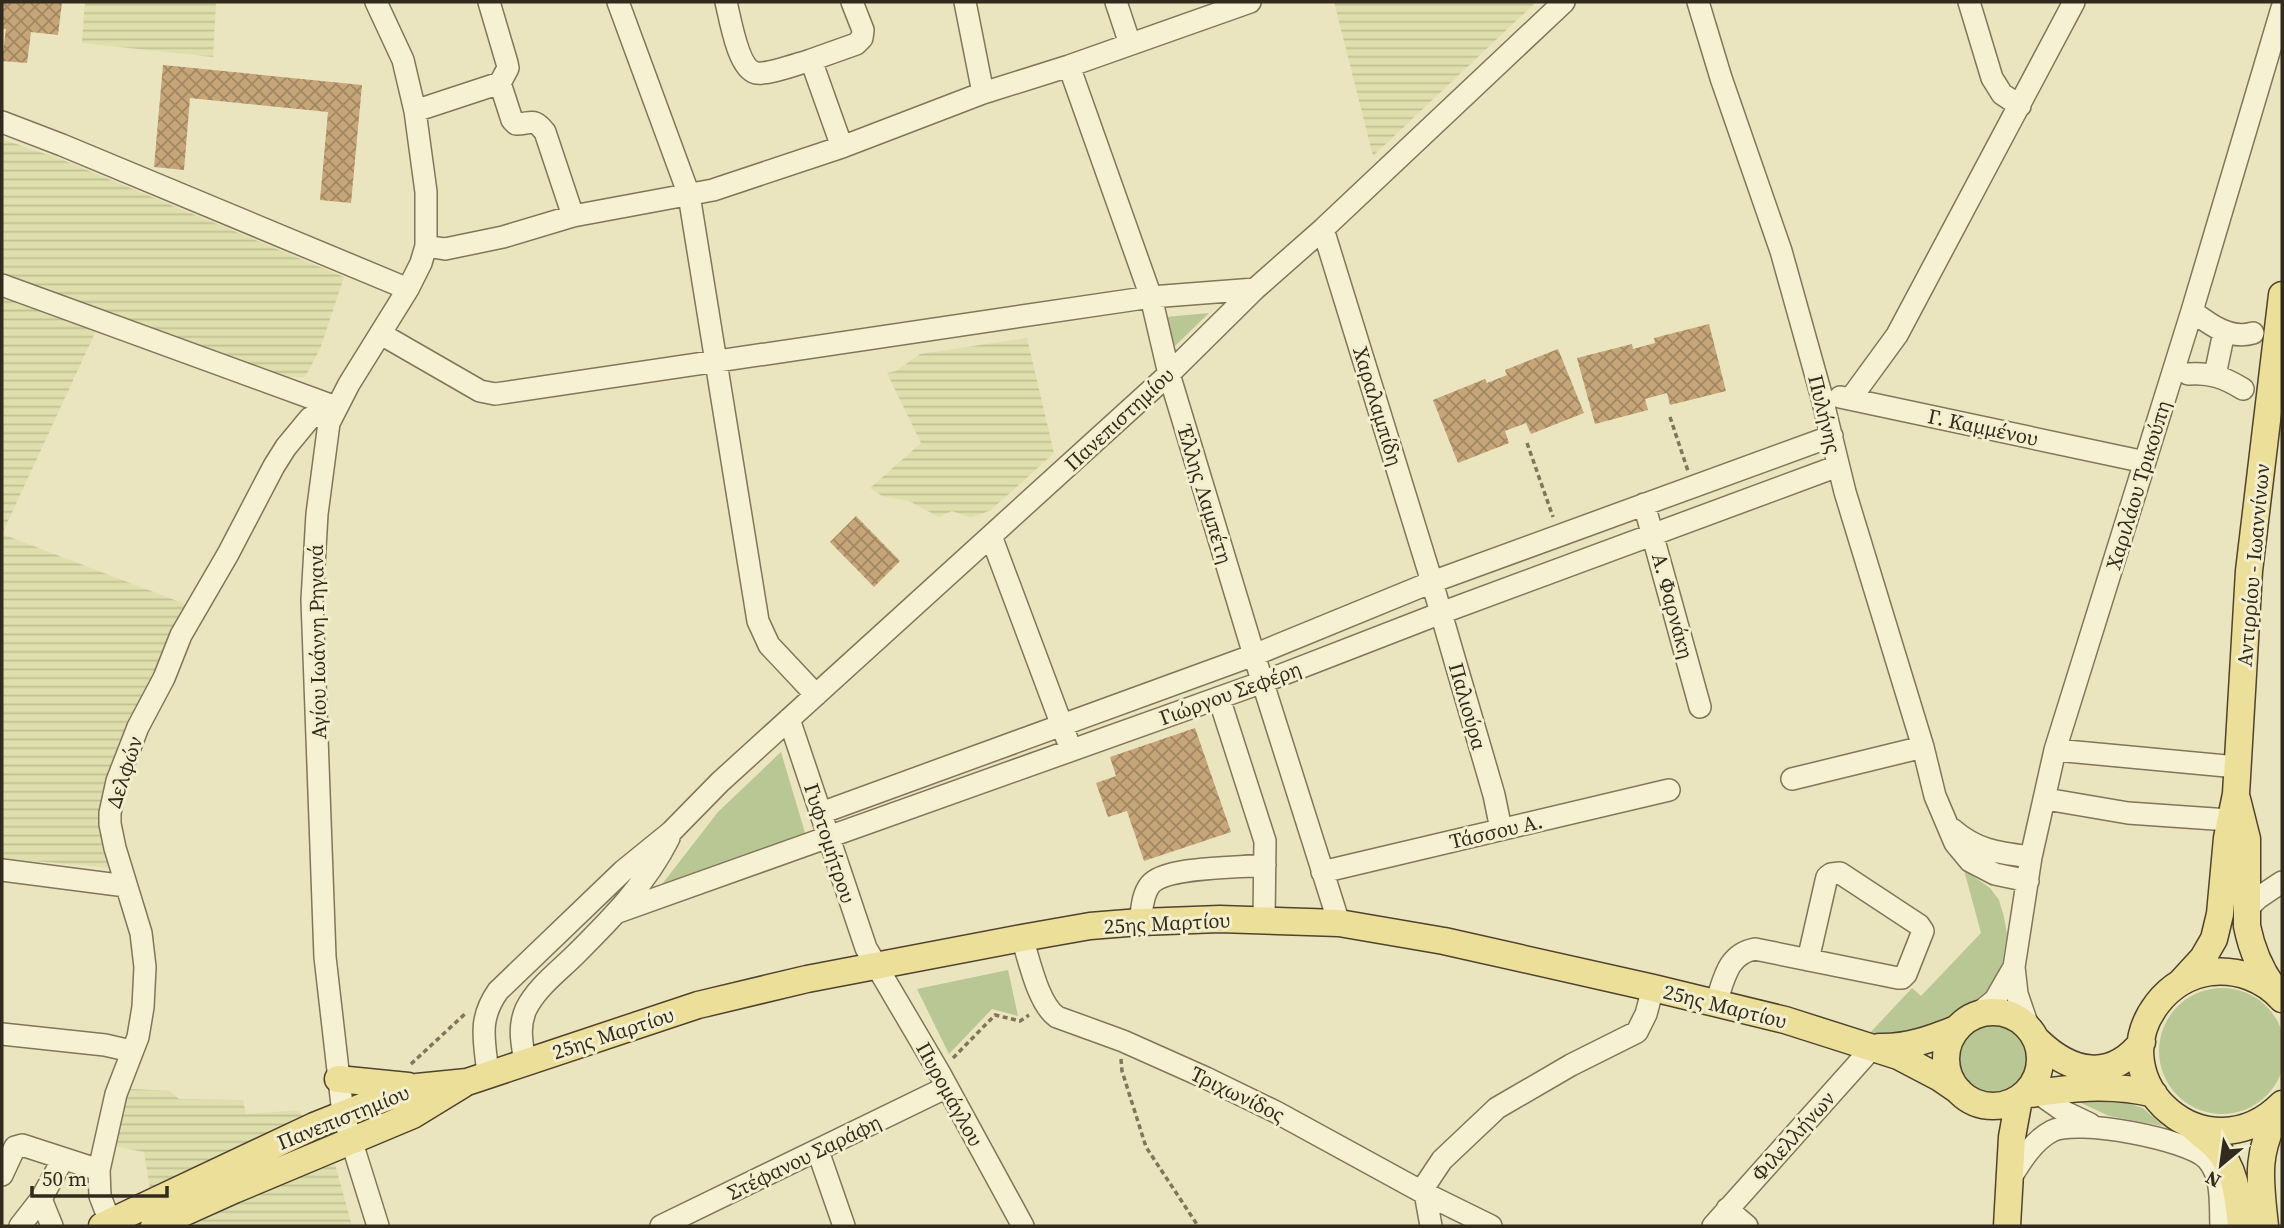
<svg xmlns="http://www.w3.org/2000/svg" width="2284" height="1228" font-family="'Source Serif 4',serif">
<defs>
<pattern id="farmland-rules" width="6" height="5" patternUnits="userSpaceOnUse" patternTransform="scale(1.75)"><rect width="6" height="5" fill="#dfdfad"/><path d="M0 2.5h6" fill="none" stroke="#c0c094"/></pattern>
<pattern id="building-cross-hatch" width="8" height="8" patternUnits="userSpaceOnUse" patternTransform="scale(1.75)"><rect width="8" height="8" fill="#c6a578"/><path d="M0 0l8 8M0 8l8-8" fill="none" stroke="#a18762"/></pattern>
</defs>
<rect width="100%" height="100%" fill="#eae4bf"/>
<path fill="url(#farmland-rules)" d="M85,2H216L213,57L82,43Z
M1334,2H1536L1373,156Z
M2,139L63,160L344,277L320,349L305,377H286L277,386L101,320L2,534L185,604L159,668L133,716L112,763L103,801L111,868L2,858Z
M1027,338L1054,453L991,510L971,518L952,511L939,517L909,501L882,496L870,488L921,443L887,373L896,371L920,354Z
M129,1089L170,1091L179,1099L243,1100L246,1114L300,1110L302,1116L150,1189L144,1152L113,1146L120,1115Z
M335,1164L352,1226H191L248,1199Z"/>
<path fill="#b9c795" d="M1209,313L1175,346L1166,317Z
M781,752L806,836L656,892L718,812Z
M1964,870L1990,888L1999,900L2004,917L2007,934L2002,964L1994,982L1984,996L1935,1028L1893,1038L1869,1034L1912,988L1921,996L1981,933Z
M1008,970L1018,1016L992,1009L949,1054L917,989Z
M2159 1051a63 63 0 1 1 126 0a63 63 0 1 1-126 0Z
M1957 1058a36 36 0 1 1 72 0a36 36 0 1 1-72 0Z
M2120,1101L2143,1108L2163,1126L2109,1116L2079,1102Z"/>
<path fill="url(#building-cross-hatch)" d="M2,2H62L58,35L31,32L27,63L2,61L6,29H2Z
M163,65L362,85L351,203L320,200L328,112L190,98L184,170L154,167Z
M1709,324L1726,391L1670,405L1667,393L1645,399L1648,410L1595,424L1577,358L1632,344L1633,349L1655,343L1654,338Z
M1558,349L1584,413L1531,434L1526,423L1505,431L1509,443L1458,463L1433,400L1485,379L1487,383L1507,375L1505,370Z
M856,516L900,561L874,587L830,542Z
M1195,728L1231,832L1144,861L1127,811L1108,817L1096,783L1116,776L1110,757Z"/>
<g fill="none" stroke-linecap="round" stroke-linejoin="round">
<defs>
<path id="minor" d="M376,2L403,60L415,111L426,192V246L421,263L408,289L349,384L329,423L317,514L312,600L325,957L343,1114L378,1226
M489,2L507,63L508,68L500,83L512,120L516,124C532,124 533,117 545,132L573,216
M618,2L689,195L758,621L769,645L816,695
M726,2C730,18 738,69 756,73C768,75 797,64 811,60L842,147
M965,2L983,93
M1116,2L1130,44
M1698,2L1721,78L1781,251L1821,394L1845,492L1923,747L1935,796L1955,843L1970,861L1995,874L2028,881
M1969,2L1992,78L2002,94L2020,106
M811,60L856,44L862,38L863,30L852,2
M1069,66L1151,297L1169,374L1254,655L1339,923
M415,111L500,83
M2,122L62,145L408,289
M1323,229L1432,582L1494,795L1501,829
M426,246L445,249L503,237L573,216L713,190L842,147L983,93L1069,66L1250,2
M2,285L336,407
M2192,311C2209,324 2230,340 2253,333
M381,334L480,391L495,394L1151,297L1255,289
M2188,374C2210,372 2225,378 2243,389
M2215,375L2224,332
M1840,397L2145,462
M1851,398L1897,335L2074,2
M1644,504L1700,707
M991,536L1067,739
M1219,698L1265,841L1264,920
M789,719L866,948L939,1072L1023,1226
M2055,750L2237,767
M1792,779L1923,747
M2046,799L2128,813L2243,821
M821,813L1254,655L1432,582L1832,436
M1952,829C1977,851 1999,853 2031,857
M2,870L126,886
M1322,872L1669,790
M2247,909L2258,898L2282,882
M618,912L1263,682L1441,613L1838,466
M1140,922C1142,910 1142,895 1150,885C1165,866 1239,868 1265,865
M1022,938C1029,959 1038,1004 1057,1017L1123,1041L1206,1078L1276,1112L1424,1193L1491,1226
M1716,1003C1724,980 1727,954 1755,949L1898,978H1902L1906,974L1923,931L1919,925L1840,873L1831,874L1827,877L1826,881L1808,960
M1979,1013L1995,1000L2014,967
M2028,1026L2017,994L2014,967L2031,857L2055,750L2192,311L2282,8
M2,1034L105,1045L131,1051
M525,1062C522,1043 518,1027 526,1009C537,987 559,971 576,954C612,918 646,884 669,838
M488,1075C485,1041 477,1021 498,991L623,871L671,832L720,782L1169,374L1255,289L1323,229L1564,2
M2038,1093L2065,1112L2090,1124
M818,1151L844,1226
M2,1175L15,1147L22,1145L99,1170
M2010,1179C2021,1161 2033,1141 2052,1131C2077,1118 2188,1139 2207,1159C2223,1176 2220,1205 2221,1226
M1727,1209L1747,1226
M110,1222L100,1196L99,1170L116,1094L138,1037L143,1007L145,967L141,933L115,848L110,824V813L117,781L138,727L164,678L181,635L228,554L274,466L286,447L310,418L320,415L331,416
M20,1226L41,1199
M52,1226L41,1199L63,1159
M661,1226L947,1087
M1431,1226L1424,1187L1442,1160L1497,1108L1571,1065L1637,1032L1646,1014L1653,988
M1713,1226L1873,1047"/>
<path id="major" d="M2237,799L2247,839V926C2252,951 2260,970 2275,990
M2181,982L2203,958L2214,939L2220,914L2227,838L2236,794L2249,571L2282,295
M2282,999C2264,979 2238,969 2211,972C2189,975 2170,987 2157,1004C2098,1082 2207,1179 2282,1104
M1946 1059a47 47 0 1 1 94 0a47 47 0 1 1-94 0Z
M2038,1041C2071,1073 2111,1082 2142,1042
M1879,1047C1907,1048 1931,1039 1956,1029
M338,1079L408,1086
M2024,1095C2067,1088 2111,1083 2154,1094
M2193,1127C2200,1134 2208,1139 2215,1146C2236,1168 2238,1198 2241,1226
M102,1226L314,1126L374,1102L417,1087L467,1082L698,1005L807,979L1022,938L1090,926L1140,922L1220,919L1339,923L1444,941L1653,988L1785,1020L1898,1056L1940,1078L1959,1091
M154,1226L234,1190L413,1115L462,1085
M2007,1226L2012,1137L2019,1099
M2265,1226C2260,1179 2255,1154 2279,1110"/>
</defs>
<use href="#minor" stroke="#827559" stroke-width="24"/>
<use href="#major" stroke="#4f432d" stroke-width="29"/>
<path stroke="#827559" stroke-width="3.5" stroke-dasharray="5 3.5" stroke-linecap="butt" d="M1670,417L1688,471
M1527,443L1553,517
M953,1058L995,1015L1020,1021L1029,1015
M1121,1059L1122,1071L1146,1147L1198,1226
M411,1064L467,1012"/>
<use href="#minor" stroke="#f6f1d2" stroke-width="21"/>
<use href="#major" stroke="#ecdf99" stroke-width="26"/>
</g>
<g text-anchor="middle" dominant-baseline="central" stroke-width="6" stroke-linejoin="round" paint-order="stroke">
<g font-size="21" fill="#322a1c" stroke="#f2eece">
<text transform="translate(1378 406) rotate(73)">Χαραλαμπίδη</text>
<text transform="translate(1825 414) rotate(76)">Πυλήνης</text>
<text transform="translate(1119 419) rotate(-43)">Πανεπιστημίου</text>
<text transform="translate(1983 427) rotate(12)">Γ. Καμμένου</text>
<text transform="translate(2138 485) rotate(-73)">Χαριλάου Τρικούπη</text>
<text transform="translate(1205 494) rotate(73)">Έλλης Λαμπέτη</text>
<text transform="translate(2253 565) rotate(-85)">Αντιρρίου - Ιωαννίνων</text>
<text transform="translate(1673 606) rotate(75)">Α. Φαρνάκη</text>
<text transform="translate(317 642) rotate(-91)">Αγίου Ιωάννη Ρηγανά</text>
<text transform="translate(1230 693) rotate(-20)">Γιώργου Σεφέρη</text>
<text transform="translate(1468 706) rotate(74)">Παλιούρα</text>
<text transform="translate(124 772) rotate(-72)">Δελφών</text>
<text transform="translate(1496 831) rotate(-13)">Τάσσου Α.</text>
<text transform="translate(830 843) rotate(72)">Γυφτομήτρου</text>
<text transform="translate(1167 923) rotate(-3)">25ης Μαρτίου</text>
<text transform="translate(1725 1006) rotate(14)">25ης Μαρτίου</text>
<text transform="translate(613 1033) rotate(-18)">25ης Μαρτίου</text>
<text transform="translate(950 1094) rotate(61)">Πυρομάγλου</text>
<text transform="translate(1238 1094) rotate(26)">Τριχωνίδος</text>
<text transform="translate(343 1117) rotate(-22)">Πανεπιστημίου</text>
<text transform="translate(1793 1136) rotate(-48)">Φιλελλήνων</text>
<text transform="translate(804 1157) rotate(-26)">Στέφανου Σαράφη</text>
</g>
</g>
<rect width="2284" height="1228" fill="none" stroke="#322a1c" stroke-width="7"/>
<g transform="translate(2221 1165) rotate(209)" stroke="#f2eece" stroke-width="5" paint-order="stroke">
<path d="M0-5L12 26L0 18L-12 26Z" fill="#322a1c"/>
<text y="-10" font-size="19" font-weight="bold" text-anchor="middle" fill="#322a1c">N</text>
</g>
<path d="M32 1186v10h135v-10" fill="none" stroke="#322a1c" stroke-width="3.5"/>
<text x="42" y="1186" font-size="21" fill="#322a1c" stroke="#f2eece" stroke-width="5" paint-order="stroke">50 m</text>
</svg>
